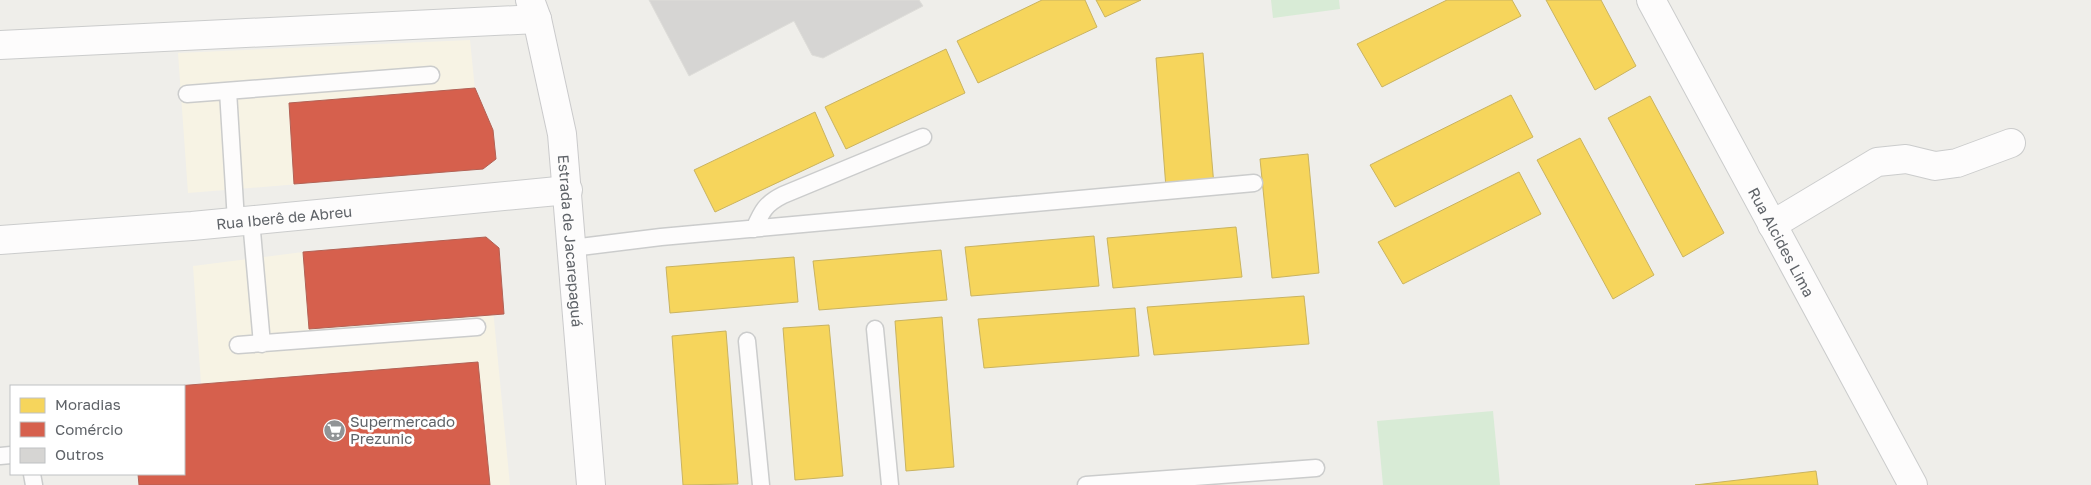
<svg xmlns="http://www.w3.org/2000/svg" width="2091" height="485" font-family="'Golos Text',sans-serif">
<rect width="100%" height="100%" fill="#efeeea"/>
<path fill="#f7f3e4" d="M470,40L483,169L188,193L178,53Z
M486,237L510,485H139L138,474H184V386H176L201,384L193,266L303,252Z"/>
<path fill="#d8ebd6" d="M1271,0H1339L1340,9L1273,18Z
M1493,411L1500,485H1383L1377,421Z"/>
<path fill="#f6d55c" stroke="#c9b360" d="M1042,0H1085L1097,27L978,83L957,41Z
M1096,0H1141L1105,17Z
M1447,0H1512L1521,16L1382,87L1357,44Z
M1546,0H1601L1636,66L1595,90Z
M946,49L965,93L846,149L825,107Z
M1203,53L1214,186L1166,188L1156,58Z
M1511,95L1533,137L1395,207L1370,165Z
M1650,96L1724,233L1683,257L1608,118Z
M815,112L834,156L715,212L694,170Z
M1580,138L1654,275L1613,299L1537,160Z
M1308,154L1319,273L1272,278L1260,159Z
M1519,172L1541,214L1403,284L1378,242Z
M1236,227L1242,277L1113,288L1107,238Z
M1094,236L1099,286L971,296L965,247Z
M941,250L947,300L819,310L813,261Z
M794,257L798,302L670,313L666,267Z
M1304,296L1309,344L1154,355L1147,307Z
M1135,308L1139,356L984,368L978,319Z
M942,317L954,467L906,471L895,321Z
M829,325L843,476L795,480L783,328Z
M726,331L738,484L683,485L672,336Z
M1816,471L1818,485H1695Z"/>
<path fill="#d6604d" stroke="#b26155" d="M475,88L493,130L496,159L483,169L294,184L289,103Z
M486,237L499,248L504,314L309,329L303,252Z
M478,362L490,485H139L138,474H184V386H177Z"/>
<path fill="#d6d5d3" stroke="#deddd9" d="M649,0H919L923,6L823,58L812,55L794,21L689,76Z"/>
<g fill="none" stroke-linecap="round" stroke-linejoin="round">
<defs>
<path id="service" d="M228,91L236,221
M187,94L431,75
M251,220L262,344
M754,229C762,211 765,204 783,195L923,137
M572,248L661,237L1254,183
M875,329L890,485
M747,341L761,485
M238,345L477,327
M0,456L11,455
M32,474L34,485
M1086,485L1316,468"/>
<g id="minor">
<path id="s1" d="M1651,0L1913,485"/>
<path d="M0,45L537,19"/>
<path d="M1772,225L1877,162L1906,159L1935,166L1957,163L2011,143"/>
<path id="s2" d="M0,240L192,226L568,190"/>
</g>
<g id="secondary">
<path id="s3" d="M530,0L537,19L562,134L591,485"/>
</g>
</defs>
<use href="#service" stroke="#cbcccc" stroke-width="19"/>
<use href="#minor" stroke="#cbcccc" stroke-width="30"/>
<use href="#secondary" stroke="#cacacb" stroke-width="30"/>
<use href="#service" stroke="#fdfcfc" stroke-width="16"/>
<use href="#minor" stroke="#fdfcfc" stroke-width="28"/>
<use href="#secondary" stroke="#fdfcfc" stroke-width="28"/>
</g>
<defs>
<symbol id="supermarket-disc" viewBox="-11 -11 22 22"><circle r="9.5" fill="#919496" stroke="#fff"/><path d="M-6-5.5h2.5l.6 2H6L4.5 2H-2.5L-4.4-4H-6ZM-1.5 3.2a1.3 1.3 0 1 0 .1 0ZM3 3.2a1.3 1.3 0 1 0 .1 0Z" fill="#fff"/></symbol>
</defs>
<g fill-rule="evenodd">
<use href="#supermarket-disc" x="322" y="418" width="25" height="25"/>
</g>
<g text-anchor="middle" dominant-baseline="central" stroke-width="5" stroke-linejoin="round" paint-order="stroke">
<g font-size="15" fill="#5f6368" stroke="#fff">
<text stroke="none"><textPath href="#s2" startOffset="285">Rua Iberê de Abreu</textPath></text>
<text stroke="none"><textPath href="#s3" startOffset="245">Estrada de Jacarepaguá</textPath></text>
<text stroke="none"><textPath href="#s1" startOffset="275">Rua Alcides Lima</textPath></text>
</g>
<g font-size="15" fill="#5f6368" stroke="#fff" text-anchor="start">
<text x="350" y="421">Supermercado<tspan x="350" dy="17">Prezunic</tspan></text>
</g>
</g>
<rect x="10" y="385" width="175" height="90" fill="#ffffff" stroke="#bfc1c3"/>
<rect x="20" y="398" width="25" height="15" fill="#f6d55c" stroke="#bfc1c3"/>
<text x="55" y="410" font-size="15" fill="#5f6368">Moradias</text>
<rect x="20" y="422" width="25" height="15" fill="#d6604d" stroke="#bfc1c3"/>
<text x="55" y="435" font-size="15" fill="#5f6368">Comércio</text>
<rect x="20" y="448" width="25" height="15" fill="#d6d5d3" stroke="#bfc1c3"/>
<text x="55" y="460" font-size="15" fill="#5f6368">Outros</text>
</svg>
